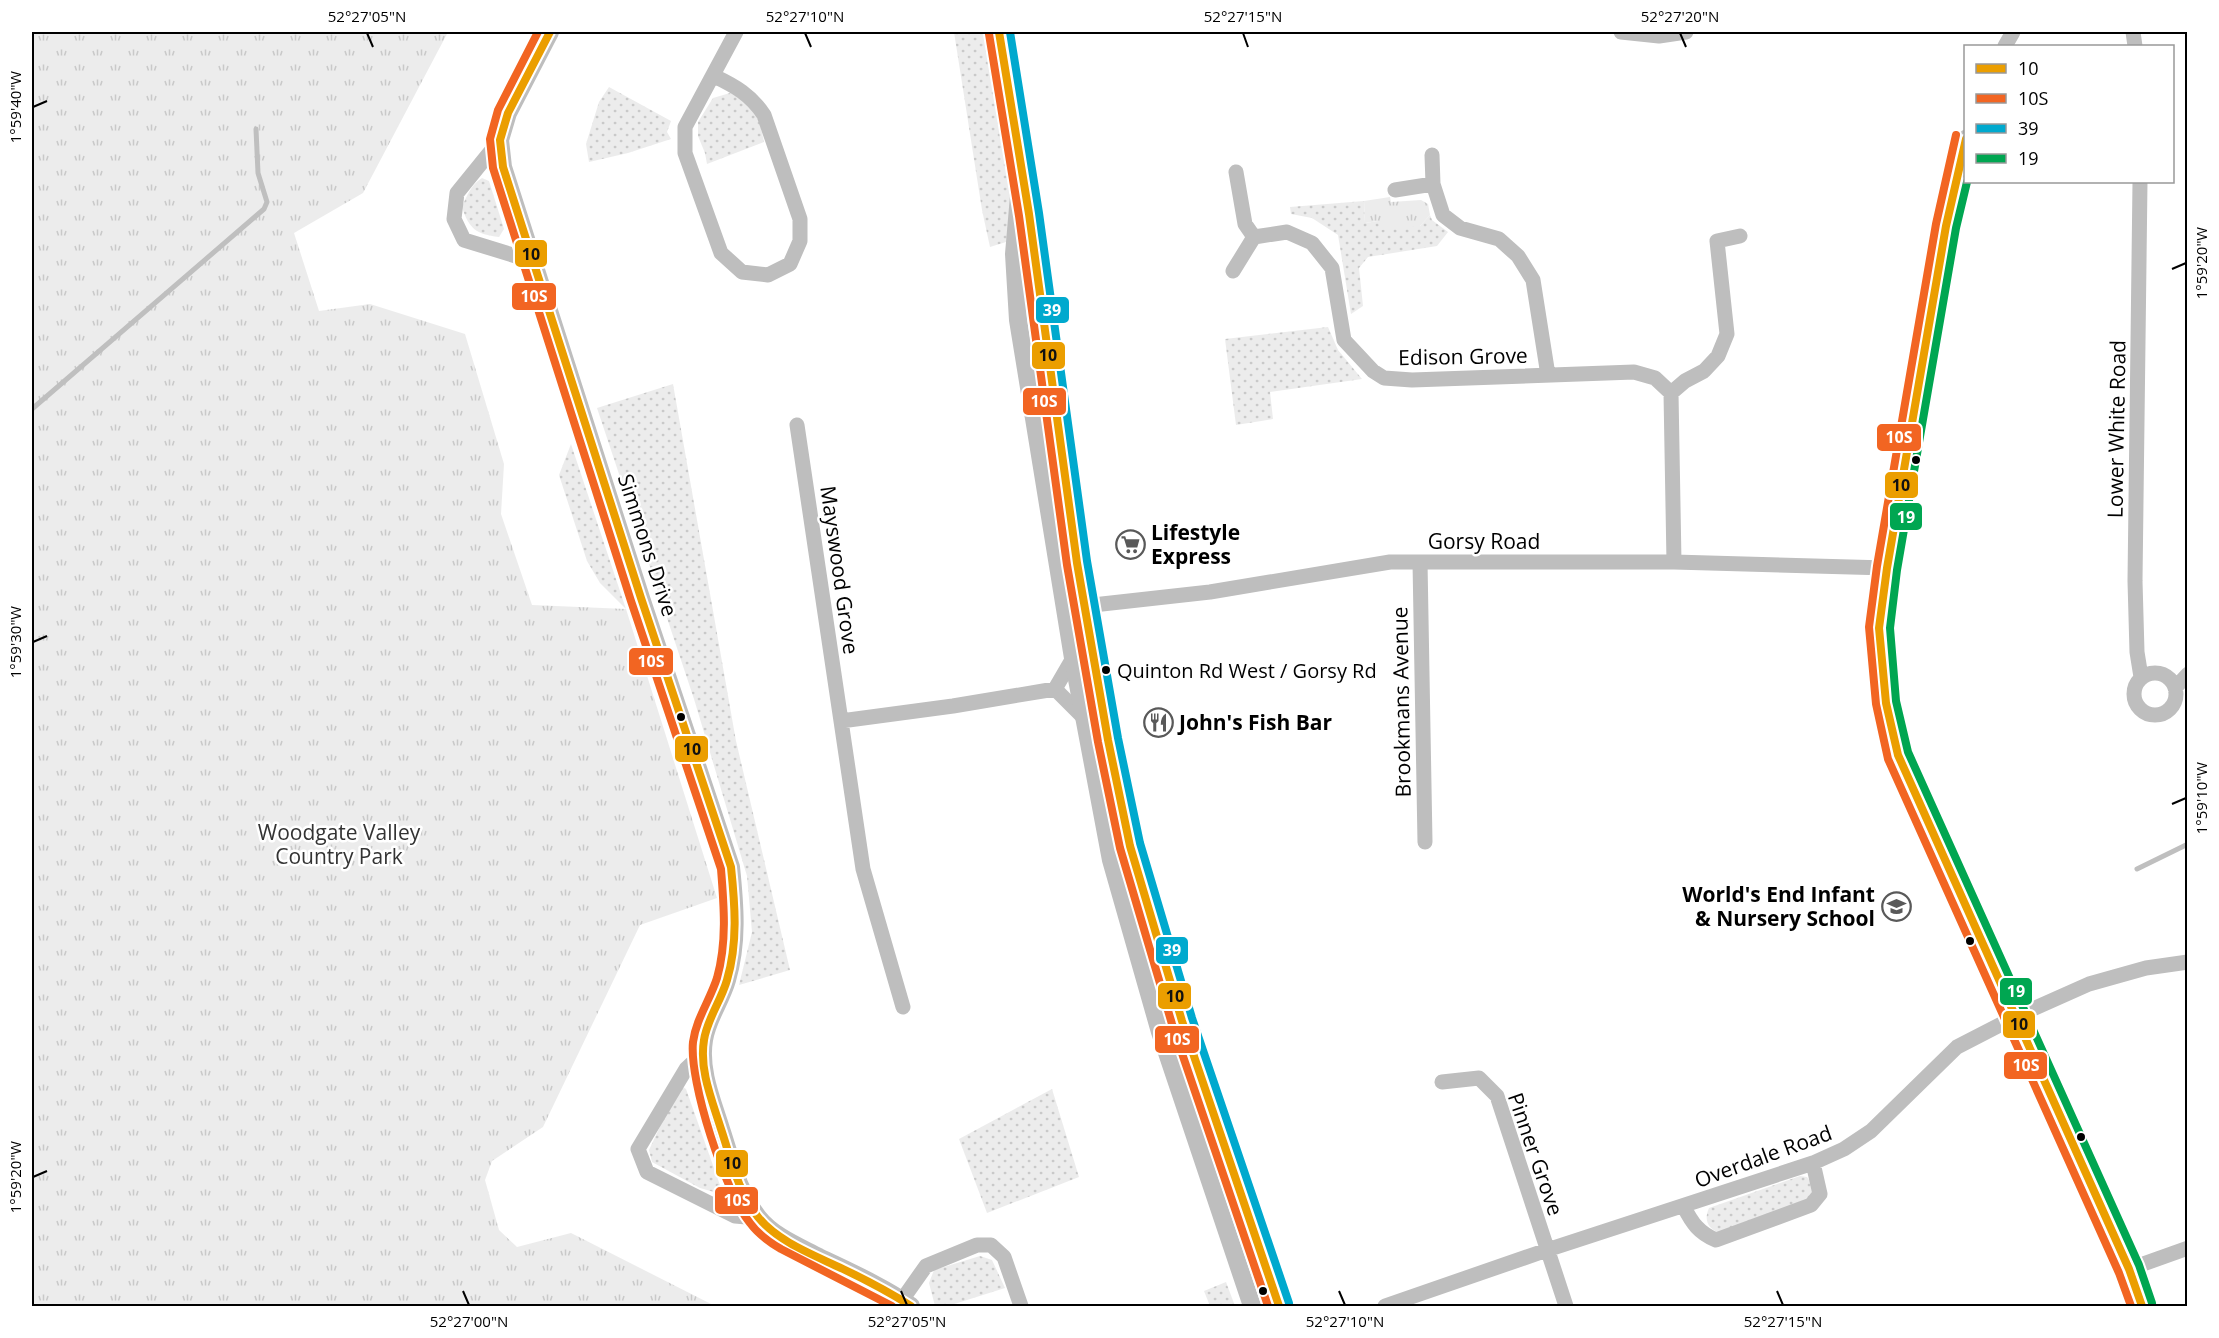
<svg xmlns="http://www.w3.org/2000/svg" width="2219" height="1338" font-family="'Open Sans',sans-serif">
<defs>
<pattern id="grass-dots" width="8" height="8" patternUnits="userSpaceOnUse" patternTransform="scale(1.5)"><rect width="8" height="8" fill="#ececec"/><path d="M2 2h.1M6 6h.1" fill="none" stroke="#c9c9c9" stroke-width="1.8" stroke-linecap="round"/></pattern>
<pattern id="park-tufts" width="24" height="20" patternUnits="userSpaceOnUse" patternTransform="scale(1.5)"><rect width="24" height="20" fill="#ececec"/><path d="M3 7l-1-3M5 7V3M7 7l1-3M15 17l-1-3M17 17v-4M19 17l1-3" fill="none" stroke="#c9c9c9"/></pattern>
</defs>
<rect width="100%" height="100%" fill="#fff"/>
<path fill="url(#grass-dots)" d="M954,32H990L1007,145L1014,212L1006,242L990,247L982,210Z
M609,87L671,121L667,132L671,139L628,153L589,162L586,144L599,102Z
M730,93C755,106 759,114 764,142L707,164L705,153L698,136V122L713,98Z
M482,178L489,181L504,229L499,237C476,234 469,229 462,207C467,195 471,185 482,178Z
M1364,201L1365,223L1378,221L1420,226L1430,215L1432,220L1448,232L1437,246L1368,257L1359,268L1363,306L1351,314L1338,235L1312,218L1291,214L1290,207Z
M1025,290H1033L1070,560L1065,557L1025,300Z
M1328,327L1338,350L1362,379L1270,392L1273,419L1236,425L1225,339Z
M673,384L736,741L790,970L739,985L752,932L747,876L694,699L597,408Z
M571,444L626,609L600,583L587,561L559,475Z
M1102,748L1274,1306H1266L1145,959L1120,865L1096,749Z
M683,1087L686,1089L721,1188L714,1192L700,1188L652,1162L649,1150L672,1101Z
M1052,1089L1079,1177L987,1213L959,1139Z
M1800,1176L1807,1177C1813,1185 1814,1189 1811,1198L1719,1233C1707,1228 1704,1219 1709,1208Z
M980,1256L992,1260L1005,1288L948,1306H935L929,1283L934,1270Z
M1226,1282L1235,1306H1210L1204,1291Z"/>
<path fill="url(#park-tufts)" d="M32,32H448L363,193L294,233L319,311L370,304L465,334L504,464L501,514L532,605L626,609L717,898L640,925L543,1127L492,1161L485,1180L499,1230L517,1247L571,1233L715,1306H32Z
M1390,197L1391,202L1421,200L1428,204L1430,215L1420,226L1380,230L1378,221L1365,223L1364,201Z"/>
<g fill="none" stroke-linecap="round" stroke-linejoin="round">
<path stroke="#bfbfbf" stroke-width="5" d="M32,409L264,209L267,202L258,173L256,129
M2137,869L2188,844"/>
<path stroke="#bebebe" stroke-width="15" d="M1621,32L1659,36L1686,32
M2133,32L2135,46
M2005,46L2013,32
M714,76C735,86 751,95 764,115L800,219V241L790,264L768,275L742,272L721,253L685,153V127L736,32
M1966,137L1946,226L1887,568L1879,628L1886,703L1898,755L2129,1269L2142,1306
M500,140L457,193L454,219L464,240L532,261
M1432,155L1433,184L1443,215L1460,228L1499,239L1518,256L1533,280L1548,375
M1236,172L1245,224L1254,237
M2140,182L2135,581L2137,652L2141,677
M1395,190L1433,184
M1233,271L1254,237L1287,232L1312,243L1332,268L1344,340L1373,371L1384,378L1412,380L1634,372L1655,378L1671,393L1674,562
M1671,393L1685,381L1704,371L1718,356L1727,334L1717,241L1740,236
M797,425L863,869L903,1007
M1420,562L1425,842
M1084,606L1210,592L1390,562H1674L1887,568
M2134 694a21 21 0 1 1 42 0a21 21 0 1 1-42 0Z
M2175,688L2188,674
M1055,689L1084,718
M1055,689L1073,658
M841,721L953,706L1055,689
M703,1053L686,1069L638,1149L647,1172L735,1216L758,1218
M1442,1082L1479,1078L1497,1096L1566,1306
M1684,1207C1692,1223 1699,1233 1716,1240L1811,1205L1820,1194L1813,1163
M2129,1269L2188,1248
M902,1300L926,1266L977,1245H991L1004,1257L1021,1306
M1385,1306L1547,1250L1813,1163L1844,1149L1871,1131L1957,1047L2017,1016L2089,984L2146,968L2188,962"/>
<path stroke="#bebebe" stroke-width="18" d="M550,32L508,113L500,140L503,167L641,598L731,867C735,906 738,942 727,980C721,1001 707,1019 704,1040C699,1070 712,1100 721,1129C731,1159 738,1192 758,1217C773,1236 798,1246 819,1257C850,1272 882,1286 911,1306
M999,32L1029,214L1077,563L1108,740L1130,846L1182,1021L1279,1306
M1019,196L1014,254L1018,320L1073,658L1111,860L1160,1032L1252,1306"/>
<defs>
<path id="bus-1" d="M550,32L508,113L500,140L503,167L641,598L731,867C735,905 738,943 727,980C721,1001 707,1019 704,1040C699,1070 712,1100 721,1129C731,1159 738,1192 758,1217C778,1242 814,1255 843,1269C866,1280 889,1292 911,1306
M999,32L1029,214L1077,563L1108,740L1130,846L1182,1021L1279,1306
M1966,139L1946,226L1887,568L1879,628L1886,703L1898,755L2129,1269L2142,1306"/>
<path id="bus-2" d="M538,32L498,110L490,139L493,168L631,601L721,869C724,906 727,943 717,978C710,1000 696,1019 693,1042C689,1082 725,1192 750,1223C758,1234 769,1242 781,1249L892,1306
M989,34L1019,216L1067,565L1098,742L1120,848L1172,1024L1268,1306
M1956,135L1936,224L1877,566L1869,627L1876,704L1888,759L2119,1273L2131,1306"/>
<path id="bus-3" d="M1010,32L1039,213L1087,561L1118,738L1140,843L1192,1018L1289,1303"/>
<path id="bus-4" d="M1967,182L1956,228L1897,570L1890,628L1896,701L1908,752L2139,1265L2152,1303"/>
</defs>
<use href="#bus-1" stroke="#fff" stroke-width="12"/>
<use href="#bus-2" stroke="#fff" stroke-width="12"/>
<use href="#bus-3" stroke="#fff" stroke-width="12"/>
<use href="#bus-4" stroke="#fff" stroke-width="12"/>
<use href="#bus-1" stroke="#eb9e00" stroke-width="8"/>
<use href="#bus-2" stroke="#f26522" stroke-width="8"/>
<use href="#bus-3" stroke="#00a9ce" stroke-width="8"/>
<use href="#bus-4" stroke="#00a651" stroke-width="8"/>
</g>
<path fill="none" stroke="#000" stroke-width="2" d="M367,33L373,47M805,33L811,47M1243,33L1248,47M1680,33L1686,47M33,107L47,101M2172,269L2186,263M33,642L47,636M2172,804L2186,798M33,1177L47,1171M463,1291L469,1305M901,1291L907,1305M1339,1291L1345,1305M1777,1291L1783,1305"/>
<defs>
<symbol id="supermarket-ring" viewBox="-11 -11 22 22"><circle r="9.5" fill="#fff" stroke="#595959" stroke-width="1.5"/><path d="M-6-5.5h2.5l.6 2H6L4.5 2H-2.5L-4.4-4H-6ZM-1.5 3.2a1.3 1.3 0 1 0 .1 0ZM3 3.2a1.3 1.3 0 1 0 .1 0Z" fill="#595959"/></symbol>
<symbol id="restaurant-ring" viewBox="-11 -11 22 22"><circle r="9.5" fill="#fff" stroke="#595959" stroke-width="1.5"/><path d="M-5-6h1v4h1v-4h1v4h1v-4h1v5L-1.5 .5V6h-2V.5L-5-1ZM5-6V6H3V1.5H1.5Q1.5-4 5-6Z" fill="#595959"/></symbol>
<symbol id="school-ring" viewBox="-11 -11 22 22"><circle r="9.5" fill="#fff" stroke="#595959" stroke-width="1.5"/><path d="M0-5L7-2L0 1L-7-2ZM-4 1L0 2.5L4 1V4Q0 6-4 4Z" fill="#595959"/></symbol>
</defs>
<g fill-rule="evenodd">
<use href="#supermarket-ring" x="1114" y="528" width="33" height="33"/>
<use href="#restaurant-ring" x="1142" y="706" width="33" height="33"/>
<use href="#school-ring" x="1880" y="890" width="33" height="33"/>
</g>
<g fill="#000" stroke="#fff" stroke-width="2">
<circle cx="1916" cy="460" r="5"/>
<circle cx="1106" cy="670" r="5"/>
<circle cx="681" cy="717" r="5"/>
<circle cx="1970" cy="941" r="5"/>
<circle cx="2081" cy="1137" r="5"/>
<circle cx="1263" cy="1291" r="5"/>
</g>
<g text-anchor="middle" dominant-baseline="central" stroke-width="5" stroke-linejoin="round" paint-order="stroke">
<g font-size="20" fill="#000" stroke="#fff" text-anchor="start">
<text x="1117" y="670">Quinton Rd West / Gorsy Rd</text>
</g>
<g font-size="21" fill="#000" stroke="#fff">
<text transform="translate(1463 356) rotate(-1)">Edison Grove</text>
<text transform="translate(2116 429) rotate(-89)">Lower White Road</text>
<text x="1484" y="541">Gorsy Road</text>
<text transform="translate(648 545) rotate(72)">Simmons Drive</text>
<text transform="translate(840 570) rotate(82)">Mayswood Grove</text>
<text transform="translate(1401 702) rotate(-91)">Brookmans Avenue</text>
<text transform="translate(1536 1154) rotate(71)">Pinner Grove</text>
<text transform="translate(1763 1156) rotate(-20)">Overdale Road</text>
</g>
<g font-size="21" font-weight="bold" fill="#000" stroke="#fff" text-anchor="start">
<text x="1151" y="532">Lifestyle<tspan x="1151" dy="24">Express</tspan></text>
<text x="1179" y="722">John's Fish Bar</text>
<text x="1875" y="894" text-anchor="end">World's End Infant<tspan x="1875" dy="24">&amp; Nursery School</tspan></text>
</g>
<g font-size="21" fill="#333" stroke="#fff">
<text x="339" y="832">Woodgate Valley<tspan x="339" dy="24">Country Park</tspan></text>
</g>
</g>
<g stroke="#fff" stroke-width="2">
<rect x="514" y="239" width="34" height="29" rx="6" fill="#eb9e00"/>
<rect x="511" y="282" width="46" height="29" rx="6" fill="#f26522"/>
<rect x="1035" y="296" width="35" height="28" rx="6" fill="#00a9ce"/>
<rect x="1031" y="341" width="35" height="29" rx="6" fill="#eb9e00"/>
<rect x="1022" y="387" width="45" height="29" rx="6" fill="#f26522"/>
<rect x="1876" y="423" width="46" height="29" rx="6" fill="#f26522"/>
<rect x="1884" y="471" width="35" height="28" rx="6" fill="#eb9e00"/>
<rect x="1889" y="502" width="34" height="29" rx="6" fill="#00a651"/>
<rect x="628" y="647" width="46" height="29" rx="6" fill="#f26522"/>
<rect x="674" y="735" width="35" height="28" rx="6" fill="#eb9e00"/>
<rect x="1155" y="936" width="34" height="29" rx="6" fill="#00a9ce"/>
<rect x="1999" y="977" width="34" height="29" rx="6" fill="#00a651"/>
<rect x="1157" y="982" width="35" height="28" rx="6" fill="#eb9e00"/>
<rect x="2002" y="1010" width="34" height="29" rx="6" fill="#eb9e00"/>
<rect x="1154" y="1025" width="46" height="29" rx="6" fill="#f26522"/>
<rect x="2003" y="1051" width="45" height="29" rx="6" fill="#f26522"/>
<rect x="715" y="1149" width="34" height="29" rx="6" fill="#eb9e00"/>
<rect x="714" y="1186" width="45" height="29" rx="6" fill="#f26522"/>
</g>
<g font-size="16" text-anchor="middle" font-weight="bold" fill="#fff">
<text x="534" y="302">10S</text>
<text x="1052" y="316">39</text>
<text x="1044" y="407">10S</text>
<text x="1899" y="443">10S</text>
<text x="1906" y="523">19</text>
<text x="651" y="667">10S</text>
<text x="1172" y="956">39</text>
<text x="2016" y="997">19</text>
<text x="1177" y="1045">10S</text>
<text x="2026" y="1071">10S</text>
<text x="737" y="1206">10S</text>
</g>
<g font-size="16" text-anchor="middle" font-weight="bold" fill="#111">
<text x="531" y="260">10</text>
<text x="1048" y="361">10</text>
<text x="1901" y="491">10</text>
<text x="692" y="755">10</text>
<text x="1175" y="1002">10</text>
<text x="2019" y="1030">10</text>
<text x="732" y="1169">10</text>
</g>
<rect width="2219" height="1338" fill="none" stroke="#ffffff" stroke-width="66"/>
<rect x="1964" y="45" width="210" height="138" fill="#ffffff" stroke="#999999" stroke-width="1.5"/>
<rect x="1976" y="64" width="30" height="9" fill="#eb9e00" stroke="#999999" stroke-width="1.5"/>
<text x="2018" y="75" font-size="18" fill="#000000">10</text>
<rect x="1976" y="94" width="30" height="9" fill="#f26522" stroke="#999999" stroke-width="1.5"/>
<text x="2018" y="105" font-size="18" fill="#000000">10S</text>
<rect x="1976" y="124" width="30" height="9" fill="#00a9ce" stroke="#999999" stroke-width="1.5"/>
<text x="2018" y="135" font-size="18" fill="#000000">39</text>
<rect x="1976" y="154" width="30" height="9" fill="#00a651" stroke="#999999" stroke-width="1.5"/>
<text x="2018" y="165" font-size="18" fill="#000000">19</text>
<rect x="33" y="33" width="2153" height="1272" fill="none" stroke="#000" stroke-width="2"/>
<g font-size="15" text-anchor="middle" fill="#000">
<text x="367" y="22">52°27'05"N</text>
<text x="805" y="22">52°27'10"N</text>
<text x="1243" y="22">52°27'15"N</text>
<text x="1680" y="22">52°27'20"N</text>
<text transform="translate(16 107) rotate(-90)" y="5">1°59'40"W</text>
<text transform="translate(2202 263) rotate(-90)" y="5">1°59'20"W</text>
<text transform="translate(16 642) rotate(-90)" y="5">1°59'30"W</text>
<text transform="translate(2202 798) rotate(-90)" y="5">1°59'10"W</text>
<text transform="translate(16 1177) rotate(-90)" y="5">1°59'20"W</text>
<text x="469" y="1327">52°27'00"N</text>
<text x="907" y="1327">52°27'05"N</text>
<text x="1345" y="1327">52°27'10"N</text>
<text x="1783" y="1327">52°27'15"N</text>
</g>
</svg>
